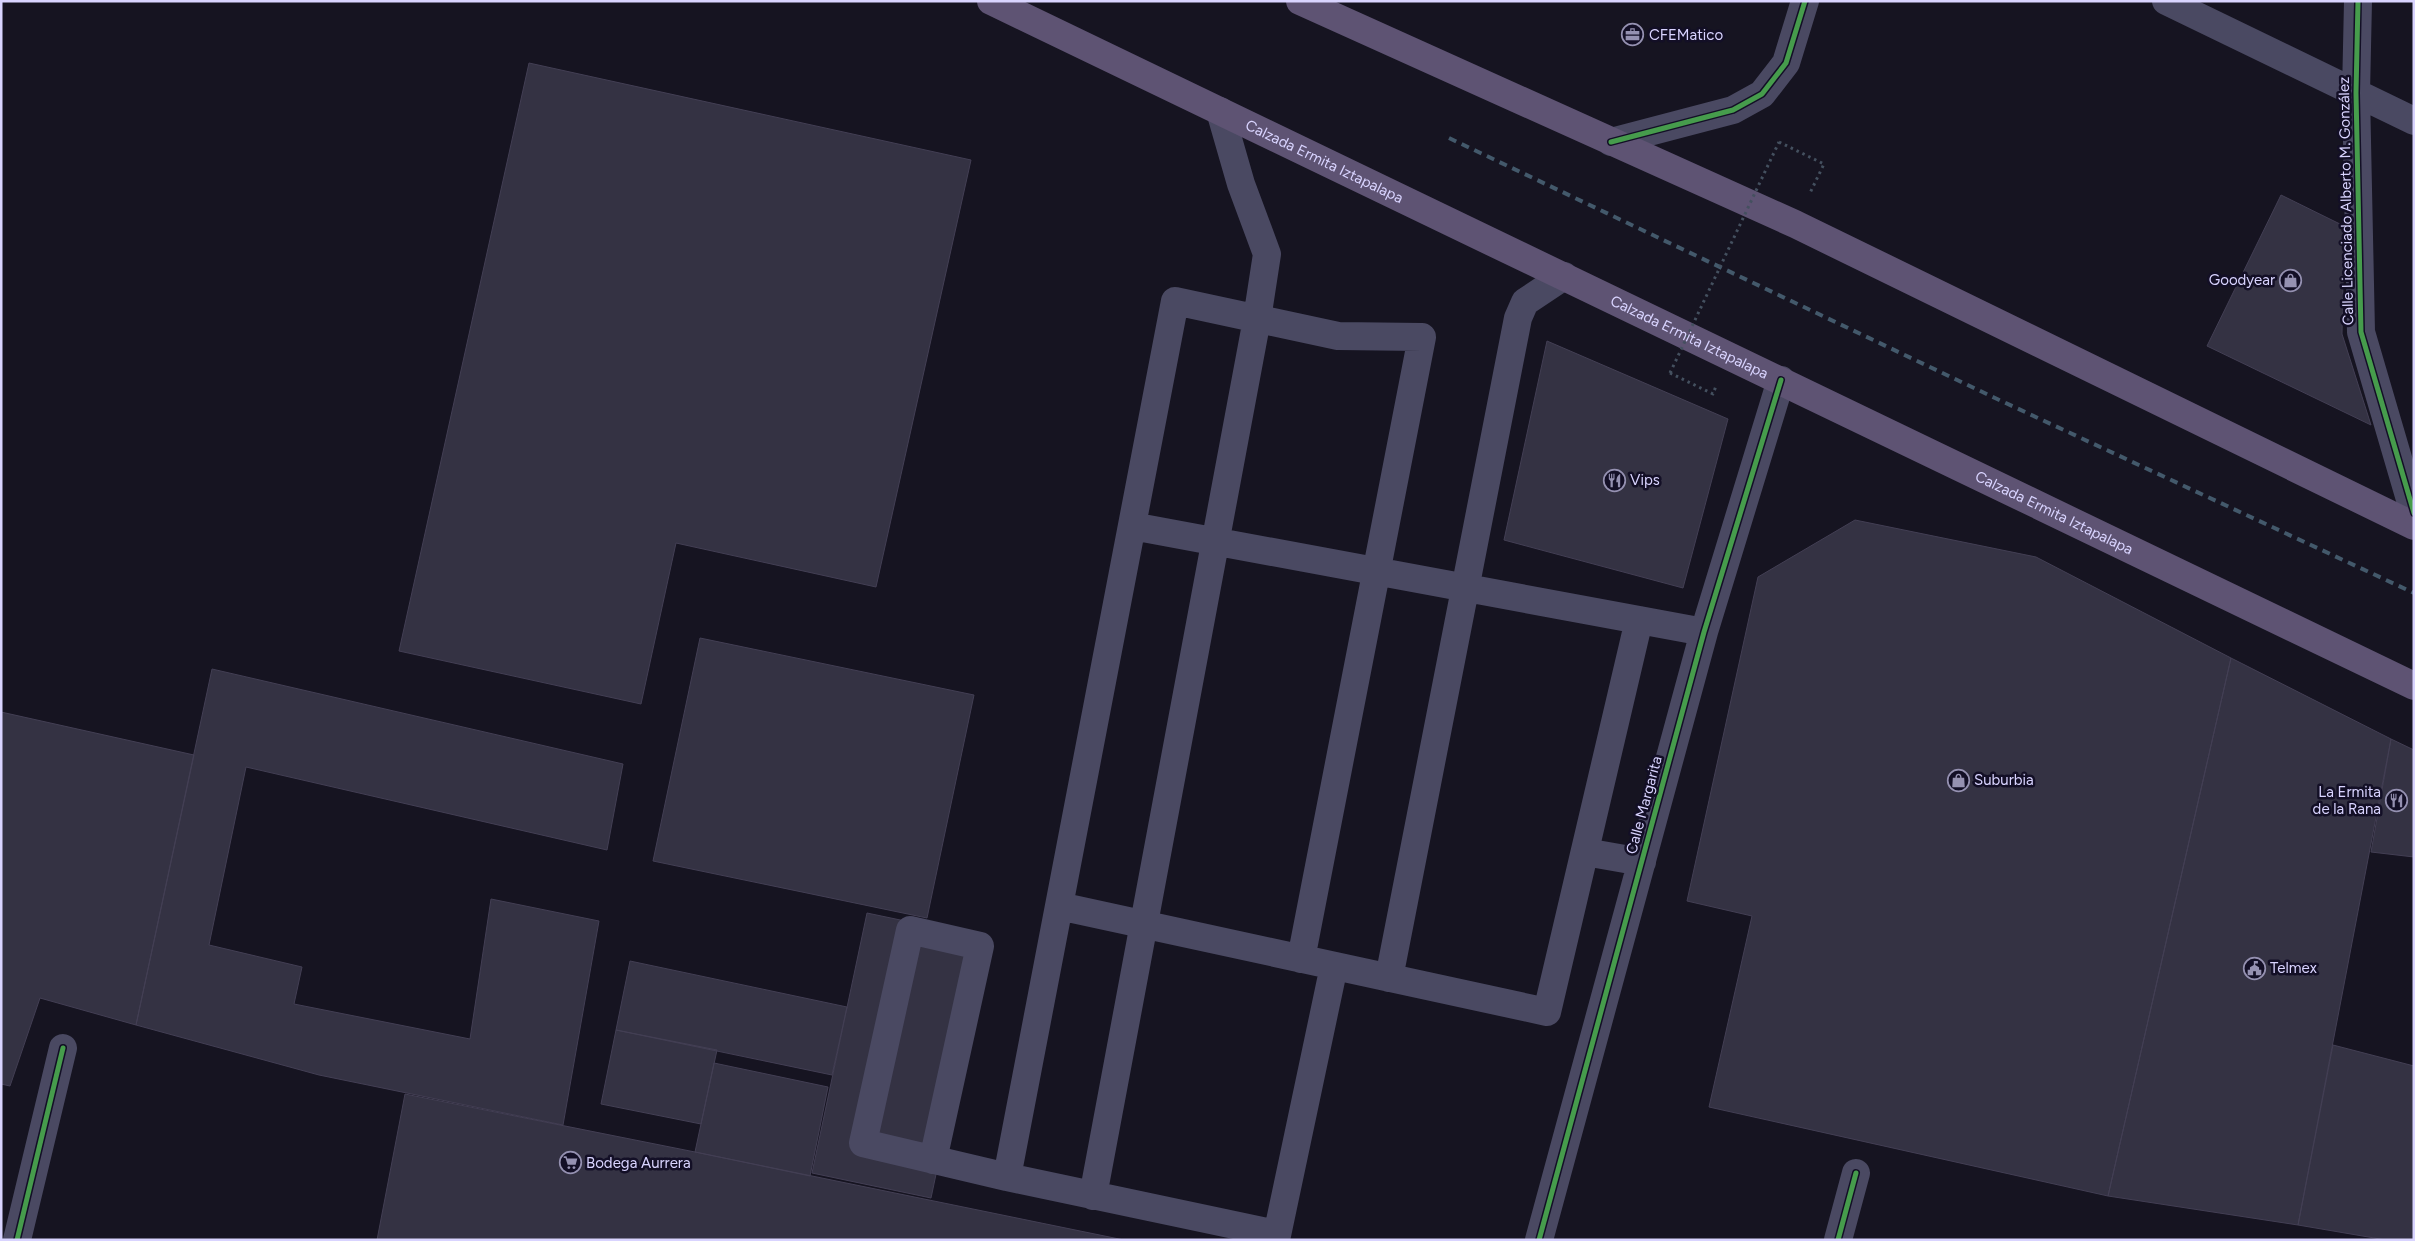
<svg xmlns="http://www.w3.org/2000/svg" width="2415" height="1241" font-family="Figtree,sans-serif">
<rect width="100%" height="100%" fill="#161421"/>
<path fill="#343243" stroke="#433f54" d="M529,63L971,160L876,587L676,543L641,704L399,651Z
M2281,195L2344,226L2342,334L2371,425L2207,346Z
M1547,341L1728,419L1683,588L1504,540Z
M1855,520L2036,557L2231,658L2108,1196L1709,1107L1752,916L1687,901L1758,577Z
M700,638L974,695L927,918L653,861Z
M2231,658L2391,739L2298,1225L2108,1196Z
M212,669L623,764L607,850L246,767L209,945L302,967L294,1004L470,1039L491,899L599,921L563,1125L319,1075L136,1025Z
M1,712L194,755L136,1025L40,998L10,1086L1,1084Z
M2391,739L2414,750V857L2371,852Z
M867,913L986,938L931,1198L812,1173Z
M630,961L847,1007L832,1075L616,1030Z
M616,1030L717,1050L701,1124L601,1104Z
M2333,1045L2414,1066V1240H2386L2298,1225Z
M714,1063L828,1087L810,1176L695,1152Z
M405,1094L695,1152L1124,1240H377Z"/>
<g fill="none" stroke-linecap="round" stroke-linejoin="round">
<path stroke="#44505f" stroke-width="3" stroke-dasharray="2.5 4" stroke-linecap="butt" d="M1779,142L1824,164L1809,195
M1670,373L1713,394L1716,386"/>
<path stroke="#4a4962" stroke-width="28" d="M2166,1L2414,121
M2358,1L2356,93L2361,332L2414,513
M1611,142L1733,110L1762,94L1786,63L1805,1
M1132,526L1704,632
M1585,852L1642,862
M1059,906L1547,1012L1639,620
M1389,978L1518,318L1525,302L1564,276
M933,1160L980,946L910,930L863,1143L1007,1177L1277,1234
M1007,1177L1175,301L1338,336L1422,337L1301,959
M1093,1196L1257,319L1267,254L1241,184L1220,111
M17,1240L63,1048
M1276,1240L1334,966
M1539,1240L1704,632L1781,380
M1838,1240L1856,1173"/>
<g stroke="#5e5373" stroke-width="28">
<path id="s1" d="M991,1L2414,686"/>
<path d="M1300,1L1795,224L2414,526"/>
</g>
<path stroke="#43596b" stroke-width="4" stroke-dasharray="8 6" stroke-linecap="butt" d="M1449,138L1995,398L2414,593"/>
<path stroke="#44505f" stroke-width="3" stroke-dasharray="2.5 4" stroke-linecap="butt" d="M1670,373L1779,142"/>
<defs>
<path id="cycleway" d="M2358,1L2356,93L2361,332L2414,513
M1611,142L1733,110L1762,94L1786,63L1805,1
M17,1240L63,1048
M1539,1240L1704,632L1781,380
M1838,1240L1856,1173"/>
</defs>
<use href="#cycleway" stroke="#130f26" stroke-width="8"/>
<use href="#cycleway" stroke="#469c4c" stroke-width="5"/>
</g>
<defs>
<symbol id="office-ring" viewBox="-11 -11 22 22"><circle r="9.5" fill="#130f26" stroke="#9591b1" stroke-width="1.5"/><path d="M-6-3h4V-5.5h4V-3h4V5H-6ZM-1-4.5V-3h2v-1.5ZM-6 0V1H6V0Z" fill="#9591b1"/></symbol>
<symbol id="shop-ring" viewBox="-11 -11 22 22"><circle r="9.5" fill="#130f26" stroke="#9591b1" stroke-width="1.5"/><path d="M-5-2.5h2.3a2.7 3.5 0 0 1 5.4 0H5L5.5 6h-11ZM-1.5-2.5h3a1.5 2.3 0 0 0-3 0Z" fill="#9591b1"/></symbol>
<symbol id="restaurant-ring" viewBox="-11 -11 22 22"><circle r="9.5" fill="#130f26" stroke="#9591b1" stroke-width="1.5"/><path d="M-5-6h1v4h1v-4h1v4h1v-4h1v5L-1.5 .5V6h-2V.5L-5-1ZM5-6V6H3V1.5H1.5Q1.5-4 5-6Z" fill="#9591b1"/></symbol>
<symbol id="civic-ring" viewBox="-11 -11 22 22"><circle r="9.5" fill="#130f26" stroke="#9591b1" stroke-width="1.5"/><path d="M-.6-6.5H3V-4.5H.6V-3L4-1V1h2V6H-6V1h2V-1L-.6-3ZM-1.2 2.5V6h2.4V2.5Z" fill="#9591b1"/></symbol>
<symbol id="supermarket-ring" viewBox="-11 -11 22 22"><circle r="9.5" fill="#130f26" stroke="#9591b1" stroke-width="1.5"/><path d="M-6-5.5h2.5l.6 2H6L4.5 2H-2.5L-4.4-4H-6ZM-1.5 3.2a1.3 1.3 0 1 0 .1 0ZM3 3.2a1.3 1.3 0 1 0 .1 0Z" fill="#9591b1"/></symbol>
</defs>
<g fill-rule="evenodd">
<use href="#office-ring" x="1620" y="22" width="25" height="25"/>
<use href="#shop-ring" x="2278" y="268" width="25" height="25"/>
<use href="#restaurant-ring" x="1602" y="468" width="25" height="25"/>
<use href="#shop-ring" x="1946" y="768" width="25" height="25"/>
<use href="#restaurant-ring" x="2384" y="788" width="25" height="25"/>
<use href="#civic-ring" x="2242" y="956" width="25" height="25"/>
<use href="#supermarket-ring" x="558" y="1150" width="25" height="25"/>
</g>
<g text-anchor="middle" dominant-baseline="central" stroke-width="5" stroke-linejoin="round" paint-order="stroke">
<g font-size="15" fill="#d9d4ff" stroke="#130f26" text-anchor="start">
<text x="1649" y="35">CFEMatico</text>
<text x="2275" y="280" text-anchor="end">Goodyear</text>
<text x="1630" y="480">Vips</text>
<text x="1974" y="780">Suburbia</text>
<text x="2381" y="792" text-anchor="end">La Ermita<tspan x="2381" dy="17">de la Rana</tspan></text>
<text x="2270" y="968">Telmex</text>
<text x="586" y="1163">Bodega Aurrera</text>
</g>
<g font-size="15" fill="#d9d4ff" stroke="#130f26">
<text stroke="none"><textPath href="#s1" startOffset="370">Calzada Ermita Iztapalapa</textPath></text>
<text transform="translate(2346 201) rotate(-91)">Calle Licenciado Alberto M. González</text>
<text stroke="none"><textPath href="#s1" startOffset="775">Calzada Ermita Iztapalapa</textPath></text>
<text stroke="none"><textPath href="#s1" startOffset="1180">Calzada Ermita Iztapalapa</textPath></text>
<text transform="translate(1644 805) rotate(-75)">Calle Margarita</text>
</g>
</g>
<rect width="2415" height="1241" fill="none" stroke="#d9d4ff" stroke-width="5"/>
</svg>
